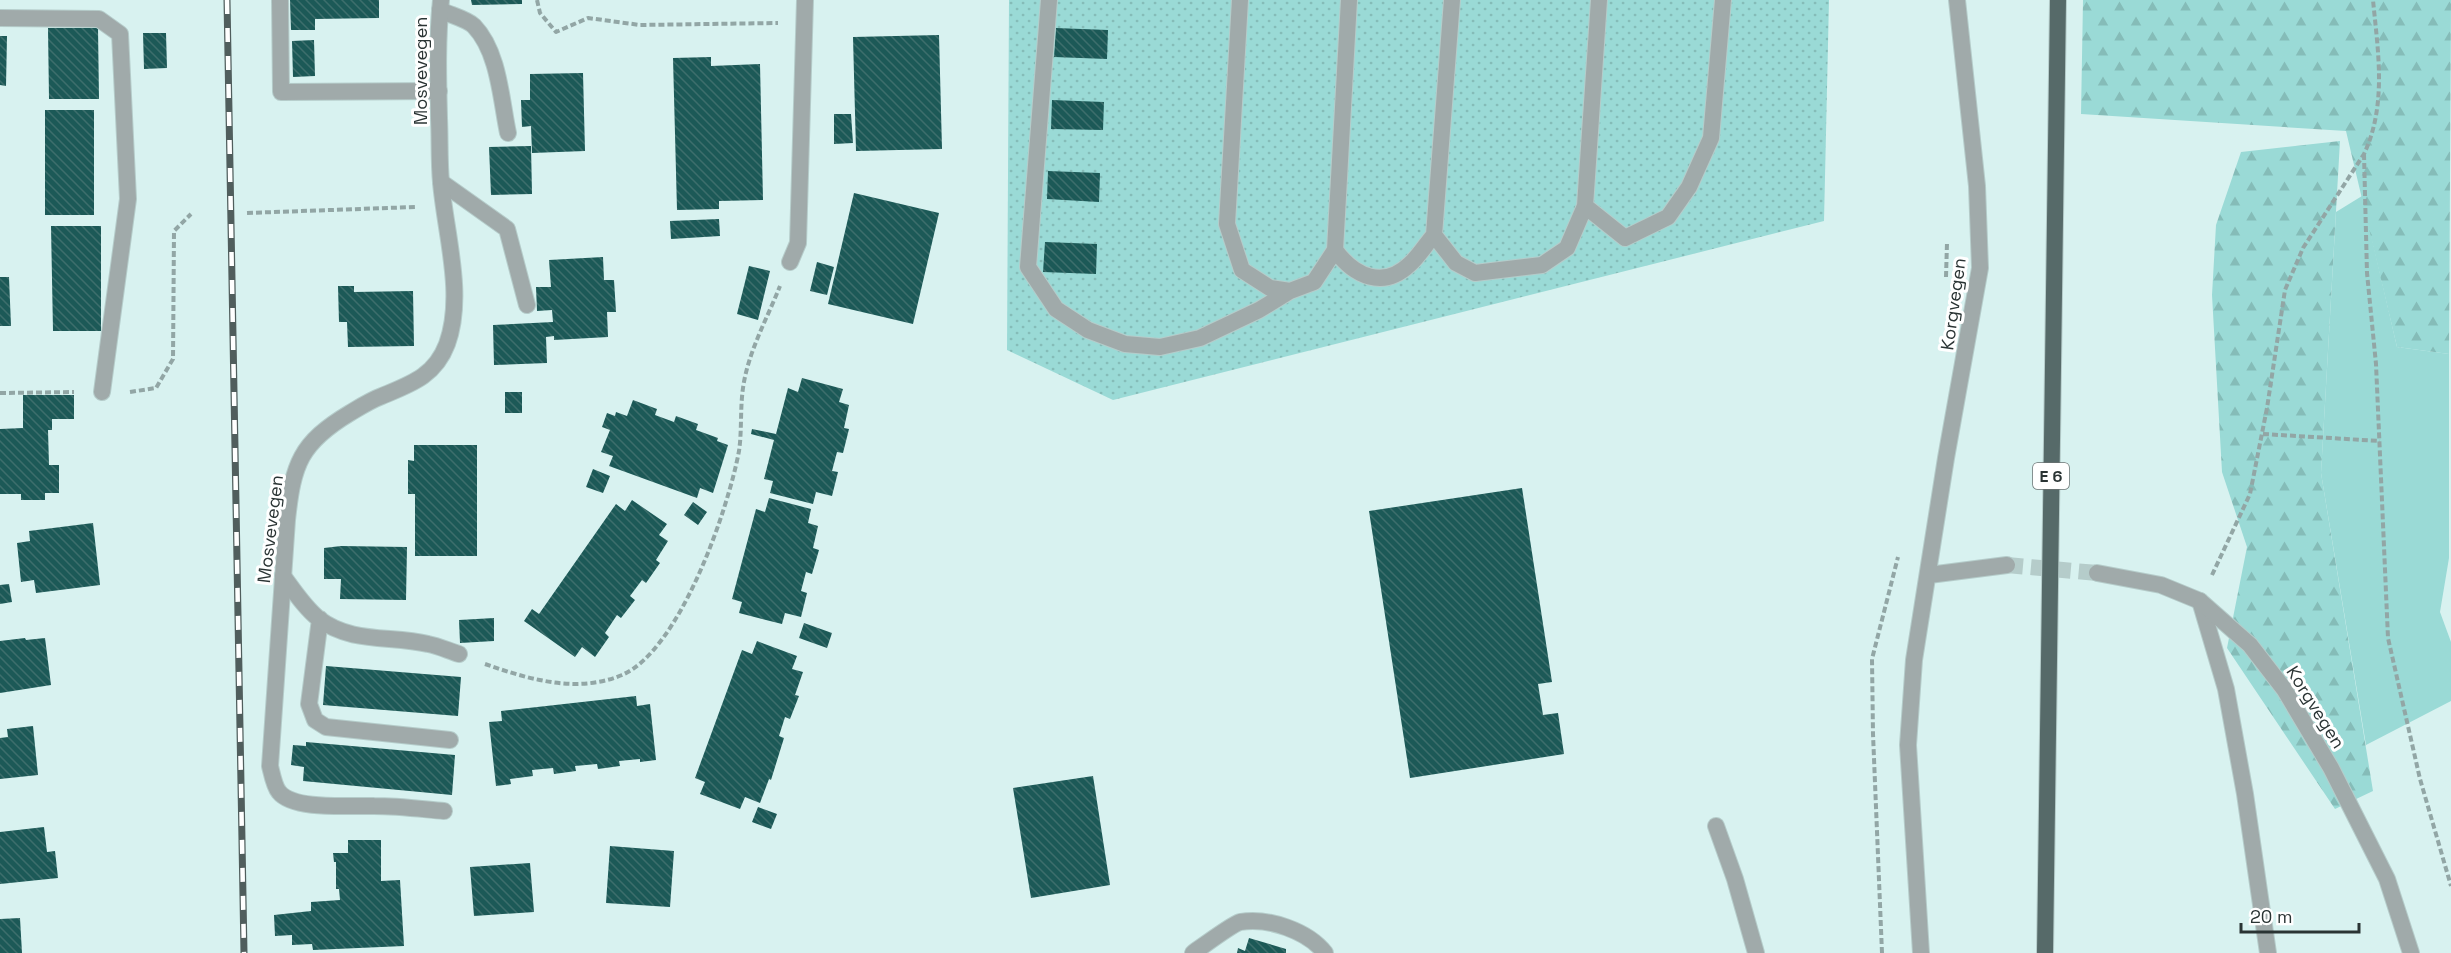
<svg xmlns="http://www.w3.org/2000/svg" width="2451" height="953" font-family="'Space Grotesk',sans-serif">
<defs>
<pattern id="forest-firs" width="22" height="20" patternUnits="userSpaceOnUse" patternTransform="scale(1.5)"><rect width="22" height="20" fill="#9adad6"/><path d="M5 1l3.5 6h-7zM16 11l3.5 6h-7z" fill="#85bcb8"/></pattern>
<pattern id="park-dots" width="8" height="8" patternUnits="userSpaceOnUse" patternTransform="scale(1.5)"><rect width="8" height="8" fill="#9adad6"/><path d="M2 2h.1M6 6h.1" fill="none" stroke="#85bcb8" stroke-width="1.8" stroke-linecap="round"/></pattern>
<pattern id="building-back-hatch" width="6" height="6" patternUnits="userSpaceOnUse" patternTransform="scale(1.5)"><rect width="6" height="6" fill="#1c5957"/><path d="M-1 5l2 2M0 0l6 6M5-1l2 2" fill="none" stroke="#3d6e6c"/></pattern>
</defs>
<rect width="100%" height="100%" fill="#d8f2f0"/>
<path fill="#9adad6" d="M2362,196L2397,347L2449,354V558L2440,612L2451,642V701L2366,745L2321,473L2336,212Z"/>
<path fill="url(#forest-firs)" d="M2083,0H2451L2449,354L2397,347L2346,131L2081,114Z
M2340,141L2321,473L2373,791L2335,809L2227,648L2247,547L2222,472L2212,295L2216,225L2241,152Z"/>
<path fill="url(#park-dots)" d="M1009,0H1829L1824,221L1113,400L1007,350Z"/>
<path fill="url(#building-back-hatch)" d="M290,0H379V18L315,19V30H291Z
M471,0H522V4L472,5Z
M48,28H98L99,99H49Z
M1056,28L1108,30L1107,59L1054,57Z
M143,33H166L167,68L144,69Z
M939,35L942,149L856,151L853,37Z
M0,36H7L6,86L0,85Z
M314,40L315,76L293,77L292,41Z
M711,57V66L760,64L763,200L719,201V209L677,210L673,58Z
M583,73L585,151L532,153L531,126L522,127L521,100H530V74Z
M1052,100L1104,102L1103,130L1051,129Z
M45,110H94V215H45Z
M834,114H851L853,143L834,144Z
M531,146L532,194L491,195L489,147Z
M1048,171L1100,173L1099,202L1047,199Z
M854,193L939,213L913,324L828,304Z
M719,219L720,236L671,239L670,221Z
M51,226H101V331H53Z
M1045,242L1097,244L1096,274L1043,272Z
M603,257L604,280H614L616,312H607L608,337L554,340V336L546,337L547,363L494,365L493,325L553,322L552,310L537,311L536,287H551L549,260Z
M817,262L834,267L827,295L810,291Z
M749,266L770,271L758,320L737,314Z
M0,277H9L11,326H0Z
M338,286H354V292L413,291L414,346L348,347L347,322H339Z
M802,378L843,389L839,402L849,405L844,428L849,429L843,453L837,452L832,471L838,472L832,496L816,492L813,504L770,493L773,481L764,479L774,440L751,434L752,429L776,434L788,388L798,392Z
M505,392H522V413H505Z
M23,395H74V419H52V430H48L49,465H59V493H45V500H21V494H0V429L23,428Z
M633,400L657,409L655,415L674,422L676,416L698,424L696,430L718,438L717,441L728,445L713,493L700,488L697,498L609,466L613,456L601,452L610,430L602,427L607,413L615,416L616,412L627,416Z
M414,445H477V556H415V494H408V460L414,461Z
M593,469L610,476L603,493L586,487Z
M1522,488L1552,682L1538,684L1543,715L1558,713L1564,754L1410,778L1369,511Z
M769,498L811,509L808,523L818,526L813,548L819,550L812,574L806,572L801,591L807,593L801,617L785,613L782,624L739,613L742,602L732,599L756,509L765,512Z
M632,500L667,524L659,535L668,541L656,560L660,563L646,583L642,580L630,596L635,600L621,618L617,615L605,633L609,637L595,657L582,647L575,657L524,621L532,609L539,614L616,504L625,511Z
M693,502L707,512L698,525L684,515Z
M93,523L100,585L36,593L34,580L21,582L17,543L30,541L29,531Z
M341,546L407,547L406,600L340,599L341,579H324V548Z
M9,584L12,602L0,604V585Z
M494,618V641L460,643L459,620Z
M804,623L832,633L827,648L799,638Z
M25,638L26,640L45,638L51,685L0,693V641Z
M757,641L797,656L792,669L803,672L795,695L799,696L790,719L785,717L779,736L784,738L771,780L769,779L760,803L745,797L740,809L700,794L705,782L695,778L742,650L752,654Z
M326,666L461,677L458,716L323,705Z
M636,696L637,706L650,704L656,760L640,762V759L619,761L620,766L598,769L597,764L575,766L576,771L554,774L553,768L532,770L533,776L510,779L511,784L496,786L489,722L502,721L501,711Z
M33,726L38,775L0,779V738L8,737L7,729Z
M306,742L455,755L452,795L303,781L304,767L291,765L293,745L306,746Z
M1093,776L1110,885L1031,898L1013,788Z
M758,807L777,814L771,829L752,822Z
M44,827L47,852L55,851L58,878L0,884V832Z
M348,840H381V881L400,880L404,946L313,950L312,944L292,945V935L275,936L274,915L311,911V902L340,900L339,889H336V862H334L333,853H348Z
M610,846L674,851L670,907L606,903Z
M530,863L534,912L474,916L470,867Z
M20,918L22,953H0V919Z
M1249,938L1286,949V953H1237L1238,948L1245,951Z"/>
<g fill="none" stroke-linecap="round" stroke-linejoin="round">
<path stroke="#b5ccca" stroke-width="16" stroke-dasharray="16 8" stroke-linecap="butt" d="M2007,565L2097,573"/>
<defs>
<path id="service" d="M280,0L281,92L439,91
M1049,0L1028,267L1056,309L1088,330L1125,344L1160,347L1200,338L1259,310L1290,291
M1240,0L1227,224L1242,270L1270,288L1290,291L1314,282L1335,250C1354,276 1383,290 1410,264C1419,256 1426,244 1434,235L1456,263L1475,273L1542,265L1567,248L1585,206L1625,238L1668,217L1689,187L1711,138L1723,0
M440,10C450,15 467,19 474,26C499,52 501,100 508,133
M0,18L99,19L120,34L128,199L102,392
M441,182L507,229L527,305
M1585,206L1599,0
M1434,235L1452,0
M1335,250L1349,0
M790,262L798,243L805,0
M283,576C294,591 305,608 319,619C352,644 392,635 428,644C439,646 449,651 459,654
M2200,601L2226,689L2245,794L2268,953
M320,619L309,704L315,720L326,727L450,740
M1716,826L1735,879L1756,953
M1193,953C1203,946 1231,925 1240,922C1268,917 1308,931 1325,953"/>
<path id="minor" d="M441,0C437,39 438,79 439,118C440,139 439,161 441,182C445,232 465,295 447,344C435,376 411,384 382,396C371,400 360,407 350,413C300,443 293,464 287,520L270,766C272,774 274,786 279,792C294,811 352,805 374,806C398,806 421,809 444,811
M2097,573L2161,585L2200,601L2250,645L2284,689L2331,768L2387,879L2411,953
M1929,575L2007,565
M1921,953L1908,745L1914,660L1946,458L1980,268L1977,186L1957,0"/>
<path id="trunk" d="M2045,953L2058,0"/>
</defs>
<use href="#service" stroke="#b5ccca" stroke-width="18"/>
<use href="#minor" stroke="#b5ccca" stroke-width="18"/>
<use href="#trunk" stroke="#b5ccca" stroke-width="18"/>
<path stroke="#92a6a5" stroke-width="4" stroke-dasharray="6 3" stroke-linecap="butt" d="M537,0L540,13L556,32L588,18L640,25L778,23
M2364,154L2367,273L2376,364L2388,638L2420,779L2451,886
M247,213L415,207
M1946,277L1947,243
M130,392L156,388L173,359L174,231L191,214
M0,393L74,392
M2263,434L2380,441
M2212,575L2250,494L2267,408L2285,290L2303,248L2364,154C2387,105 2378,52 2373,0
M485,664C528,679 577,694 622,675C680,650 728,510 739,451C742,431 740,409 743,388C748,352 767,319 780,286
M1882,953L1873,734L1872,659L1898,557"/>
<use href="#service" stroke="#a0aaaa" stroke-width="16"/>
<use href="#minor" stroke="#a0aaaa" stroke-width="16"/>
<use href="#trunk" stroke="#566a69" stroke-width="16"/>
<defs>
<path id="rail" d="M227,0L244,953"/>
</defs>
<use href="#rail" stroke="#505e5d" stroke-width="7"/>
<use href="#rail" stroke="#fff" stroke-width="4.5" stroke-dasharray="14" stroke-linecap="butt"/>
</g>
<g text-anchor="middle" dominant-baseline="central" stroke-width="6" stroke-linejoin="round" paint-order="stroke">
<rect fill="#fff" stroke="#6a7171" stroke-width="1.5" x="2033" y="463" width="36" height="26" rx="4.5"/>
<g font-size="16" font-weight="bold" fill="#2a3434">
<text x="2051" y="476">E 6</text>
</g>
<g font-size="18" fill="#2a3434" stroke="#fff">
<text transform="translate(420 71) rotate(-90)">Mosvevegen</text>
<text transform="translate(1953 304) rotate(-82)">Korgvegen</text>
<text transform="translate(270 529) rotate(-83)">Mosvevegen</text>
<text transform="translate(2316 707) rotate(58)">Korgvegen</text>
</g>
</g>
<path d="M2241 923v9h118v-9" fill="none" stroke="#2a3434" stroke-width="3"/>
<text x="2250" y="923" font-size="18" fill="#2a3434" stroke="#ffffff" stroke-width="4.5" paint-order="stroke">20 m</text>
</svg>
